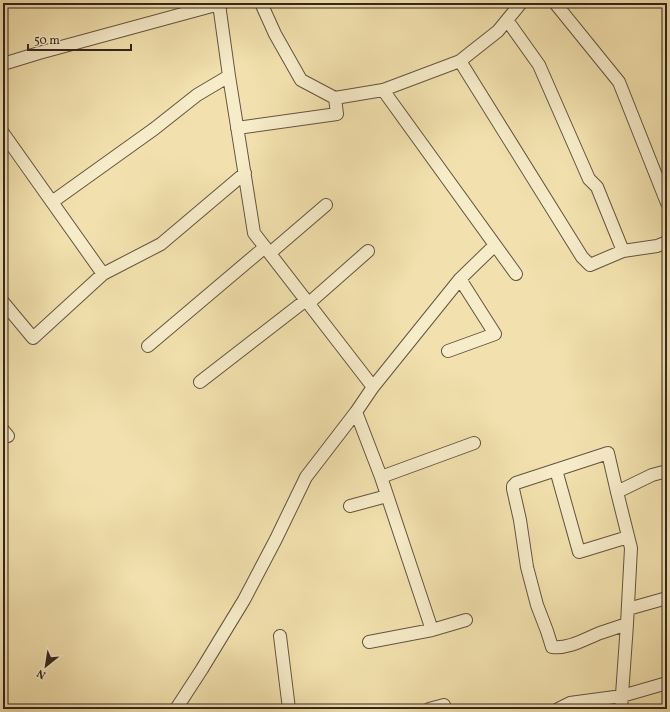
<svg xmlns="http://www.w3.org/2000/svg" width="670" height="712" font-family="Vollkorn,serif">
<rect width="100%" height="100%" fill="#f2e1ae"/>
<filter id="stains"><feTurbulence type="fractalNoise" baseFrequency=".005" numOctaves="4"/><feColorMatrix values="0 0 0 0 .2 0 0 0 0 .09 0 0 0 0 .02 0 0 0 .5 -.17"/></filter>
<radialGradient id="worn" r=".72"><stop offset=".6" stop-color="#630" stop-opacity="0"/><stop offset="1" stop-color="#630" stop-opacity=".3"/></radialGradient>
<g fill="none" stroke-linecap="round" stroke-linejoin="round">
<defs>
<path id="street" d="M261,3L275,34L301,80L335,98L383,90L460,61L498,31L521,3
M555,3L619,82L667,203
M507,20L539,65L589,179L597,187L623,251
M460,61L582,257L590,265L623,251L657,246L667,242
M3,64L39,53L223,3
M383,90L516,274
M237,128L337,114L335,98
M3,133L103,274L161,244L245,173
M52,202L154,129L197,95L229,76
M270,253L326,205
M3,302L33,338L103,274
M309,303L368,251
M148,346L265,247
M448,351L495,334L460,279
M200,382L306,300
M373,387L460,279L495,245
M356,412L381,477L432,630L466,620
M3,430L8,436
M556,470L579,552L628,537
M381,477L474,443
M617,492L608,453L516,483L513,486V489L520,520L527,567L537,605L547,631L552,647C569,649 585,639 600,633C609,630 618,627 627,624
M350,506L387,496
M628,609L667,598
M280,636L289,709
M369,642L432,630
M176,709L202,669L244,600L276,539L306,477L356,412L373,387L254,233L229,76L219,4
M429,709L444,705L445,709
M558,709L570,703L622,696L667,683
M621,709L627,624L631,548L617,492L652,475L667,471"/>
</defs>
<use href="#street" stroke="#635441" stroke-width="14"/>
<use href="#street" stroke="#f7ecca" stroke-width="12"/>
</g>
<rect width="670" height="712" fill="none" stroke="#f2e1ae" stroke-width="16"/>
<rect x="4" y="4" width="662" height="704" fill="none" stroke="#33251d" stroke-width="2"/>
<rect x="8" y="8" width="654" height="696" fill="none" stroke="#33251d"/>
<g transform="translate(46 666) rotate(210)" stroke="#f7ecca" stroke-width="3" paint-order="stroke">
<path d="M0-3L7 15L0 10L-7 15Z" fill="#33251d"/>
<text y="-6" font-size="11" font-weight="bold" text-anchor="middle" fill="#33251d">N</text>
</g>
<path d="M28 44v6h103v-6" fill="none" stroke="#33251d" stroke-width="2"/>
<text x="34" y="44" font-size="12" fill="#33251d" stroke="#f7ecca" stroke-width="3" paint-order="stroke">50 m</text>
<rect width="100%" height="100%" filter="url(#stains)"/>
<rect width="100%" height="100%" fill="url(#worn)"/>
</svg>
